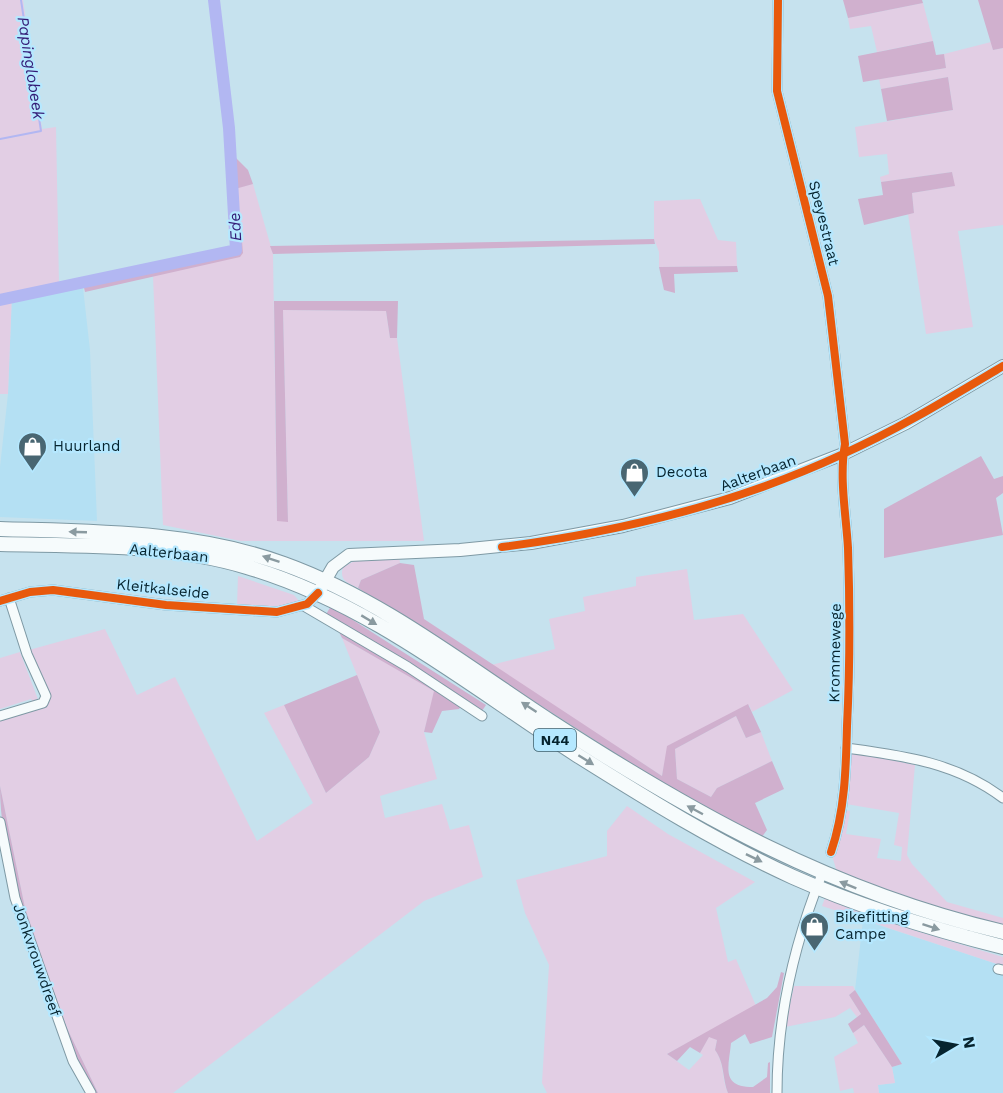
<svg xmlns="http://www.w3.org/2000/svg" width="1003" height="1093" font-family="'Work Sans',sans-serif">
<rect width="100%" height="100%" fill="#c6e2ee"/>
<path fill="#b4e0f3" d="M82,279L90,350L97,521L0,517V467L8,394L12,293Z
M863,920L1003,966V1093H879L878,1085L895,1083L892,1067L902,1064L855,990Z"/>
<path fill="#e2cee4" d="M0,0H23L42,129L56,127L59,284L12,293L8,394H0Z
M923,3L933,41L877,52L871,26L850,29L848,18Z
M991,42L993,50L1003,48V225L958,231L973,327L926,334L908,214L914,213L912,193L954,186L952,172L881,182L880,177L889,174L887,154L859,157L855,127L953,110L948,77L881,89L879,79L946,68L944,54Z
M253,184L273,254L277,521H288L283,310L386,311L390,338H397L424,541H241L163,525L153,276L240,256L235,188Z
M700,199L718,240L736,242L737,266L659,267V252L654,239V201Z
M399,556L400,563L361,580L358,588C347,583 339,580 343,567L360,558Z
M687,569L694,620L743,614L793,690L752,712L749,705L668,746L662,776L491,665L555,649L549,619L585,611L583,597L636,586V577Z
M238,576L294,595L299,601L286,608L237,605Z
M105,629L137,695L175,677L257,841L313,803L264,713L284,705L326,793L369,757L380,732L342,638L435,691L424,732L437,779L380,796L385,818L442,804L450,830L469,825L483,877L424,901L173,1093H98L66,1026L25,908L0,786V721L41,708L50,701L49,694L29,650Z
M20,652L39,702L34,704L31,699L0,709V658Z
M736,716L746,738L761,732L772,761L717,788L711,797L677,779L675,749Z
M855,752L915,765L907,855L912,864L947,902L1003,918V927L959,915L837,872L833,859L844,810L850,811L846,834L881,839L877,858L901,861L902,847L894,845L899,813L846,804L850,755Z
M627,806L668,834L755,882L716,908L728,962L736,959L756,1006L667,1054L689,1070L703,1055L700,1053L709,1036L717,1040L715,1050C725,1064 721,1077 728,1093H547L542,1083L549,965L525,913L516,880L607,856V831Z
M825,898L910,929L1003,957V966L822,906Z
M794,986H853L855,990L849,995L861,1014L857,1017L850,1008L835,1017L785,1027Z
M864,1025L892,1067L895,1083L878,1085L879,1093H854L853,1088L840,1091L834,1057L858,1043L853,1033Z"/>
<path fill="#d0b0ce" d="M843,0H922L923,3L848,18Z
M978,0H1003V48L993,50Z
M933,41L936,55L944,54L946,68L863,82L858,56Z
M948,77L953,110L887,121L881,89Z
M232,154L248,170L253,184L235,189L238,235L242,241L243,253L240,257L85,292L82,279L233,248L228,189L235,188Z
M952,172L955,186L912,193L914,213L864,225L858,199L883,195L881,182Z
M654,239L655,244L273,254L270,246Z
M737,266L738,272L674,274L675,293L664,290L659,267Z
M274,301H398L397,338H390L386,311L283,310L288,522L277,521Z
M981,456L994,479L1003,476V493L996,498L1003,535L884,558V509Z
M400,563L414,565L424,619L662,776L667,746L748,704L761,732L746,738L736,716L675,749L677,779L711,797L717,788L772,761L784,789L755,803L767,830L761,838L669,788L358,588L361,580Z
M331,606L486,705L482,711L464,701L459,709L442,711L432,733L424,732L434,691L342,638L339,632L342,626L325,616Z
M357,675L380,732L369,757L326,793L284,705Z
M0,786L25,908L66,1026L98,1093H93C71,1054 58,1012 43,969C23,909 0,850 0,786Z
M781,972L784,973L772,1037L750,1044L745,1034L731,1043C729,1066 720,1087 753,1087L767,1077L768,1063L770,1062V1093H728C722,1077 725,1064 715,1050L717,1040L709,1037L700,1053L690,1047L677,1061L667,1054L767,998L777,987Z
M855,990L902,1064L892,1067L864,1025L853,1033L848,1024L861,1014L849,995Z"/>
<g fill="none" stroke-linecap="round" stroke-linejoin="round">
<path stroke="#b2b7f2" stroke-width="2" d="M0,139L41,131L21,0"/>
<path stroke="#b2b7f2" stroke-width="12" d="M0,300L236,250L229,128L214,0"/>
<defs>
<path id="minor" d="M778,0L777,91L828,296L845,444C839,478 846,514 848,548C850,608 850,667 847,726C846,768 845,811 831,852
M0,601L30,592L53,590L166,605L277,612L307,604L318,593
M304,606L408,667L482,716
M0,716L43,703L46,696L27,654L9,598
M846,748C904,756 955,762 1003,798
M0,822L15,898L73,1061L91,1093
M998,969L1003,970
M777,1093C777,1017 794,944 822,874"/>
<path id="major" d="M318,593L333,567L349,555L460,550L531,543L623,526L730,498L843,454L906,423L1003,366"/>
<path id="highway" d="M0,529C95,532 193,531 284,564C381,599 464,665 550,721C695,815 833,892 1003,932
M0,544C82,546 168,543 247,567C370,603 471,687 577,755C647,799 718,843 793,877C860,907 932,929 1003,947"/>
</defs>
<use href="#minor" stroke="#7e99a4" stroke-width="11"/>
<use href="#major" stroke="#7e99a4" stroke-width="14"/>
<use href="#highway" stroke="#7e99a4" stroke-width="16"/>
<use href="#minor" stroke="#f6fbfc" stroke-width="9"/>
<use href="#major" stroke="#f6fbfc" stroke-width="12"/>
<use href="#highway" stroke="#f6fbfc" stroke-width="14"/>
<defs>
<path id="cycleway" d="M778,0L777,91L828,296L845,444C839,478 846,514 848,548C850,608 850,667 847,726C846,768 845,811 831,852
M502,547C619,532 736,504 843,454C899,429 951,397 1003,366
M0,601L30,592L53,590L166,605L277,612L307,604L318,593"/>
</defs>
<use href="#cycleway" stroke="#b5e8ff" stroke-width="11"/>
<use href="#cycleway" stroke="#e8590c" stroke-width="8"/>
</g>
<defs><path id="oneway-solid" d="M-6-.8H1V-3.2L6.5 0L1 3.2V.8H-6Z" transform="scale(1.5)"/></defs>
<g fill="#8a9aa0">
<use href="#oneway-solid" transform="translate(78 532) rotate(-178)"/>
<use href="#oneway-solid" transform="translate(271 559) rotate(-161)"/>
<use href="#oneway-solid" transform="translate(369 620) rotate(31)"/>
<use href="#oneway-solid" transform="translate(529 707) rotate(-147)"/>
<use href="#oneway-solid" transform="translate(586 760) rotate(32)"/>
<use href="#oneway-solid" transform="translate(695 810) rotate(-152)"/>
<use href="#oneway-solid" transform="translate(754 858) rotate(26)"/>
<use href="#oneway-solid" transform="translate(848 885) rotate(-158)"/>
<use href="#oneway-solid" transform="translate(931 927) rotate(18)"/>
</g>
<defs>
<symbol id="shop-pin" viewBox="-11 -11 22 30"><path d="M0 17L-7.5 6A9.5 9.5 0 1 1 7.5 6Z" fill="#496672" stroke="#b5e8ff"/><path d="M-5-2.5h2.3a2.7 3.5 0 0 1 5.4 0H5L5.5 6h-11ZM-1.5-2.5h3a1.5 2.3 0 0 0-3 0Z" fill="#fff"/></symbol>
</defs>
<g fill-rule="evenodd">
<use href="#shop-pin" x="16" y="430" width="33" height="45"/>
<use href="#shop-pin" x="618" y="456" width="33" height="45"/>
<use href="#shop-pin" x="798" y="910" width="33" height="45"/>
</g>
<g text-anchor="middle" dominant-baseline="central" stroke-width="4.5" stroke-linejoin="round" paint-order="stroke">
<rect fill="#b5e8ff" stroke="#3a5f6d" stroke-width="1.5" x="534" y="729" width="42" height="22" rx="4.5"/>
<g font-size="14" font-weight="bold" fill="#06242f">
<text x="555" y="740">N44</text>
</g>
<g font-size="15" fill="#06242f" stroke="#b5e8ff">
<text transform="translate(824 223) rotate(76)">Speyestraat</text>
<text transform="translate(758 473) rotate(-20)">Aalterbaan</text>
<text transform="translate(169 553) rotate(6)">Aalterbaan</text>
<text transform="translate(163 589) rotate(6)">Kleitkalseide</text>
<text transform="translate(835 653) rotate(-89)">Krommewege</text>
<text transform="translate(37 960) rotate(71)">Jonkvrouwdreef</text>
</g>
<g font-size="15" fill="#06242f" stroke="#b5e8ff" text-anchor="start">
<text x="53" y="446">Huurland</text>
<text x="656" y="472">Decota</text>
<text x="835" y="917">Bikefitting<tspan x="835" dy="17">Campe</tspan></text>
</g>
<g font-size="16" font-style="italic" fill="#321a75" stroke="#b5e8ff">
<text transform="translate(31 68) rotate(81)">Papinglobeek</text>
<text transform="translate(235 227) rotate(-93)">Ede</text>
</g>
</g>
<g transform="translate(955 1045) rotate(80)" stroke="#b5e8ff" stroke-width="4.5" paint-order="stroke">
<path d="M0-4.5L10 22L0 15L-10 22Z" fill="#06242f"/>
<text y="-9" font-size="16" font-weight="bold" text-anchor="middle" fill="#06242f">N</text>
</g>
</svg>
